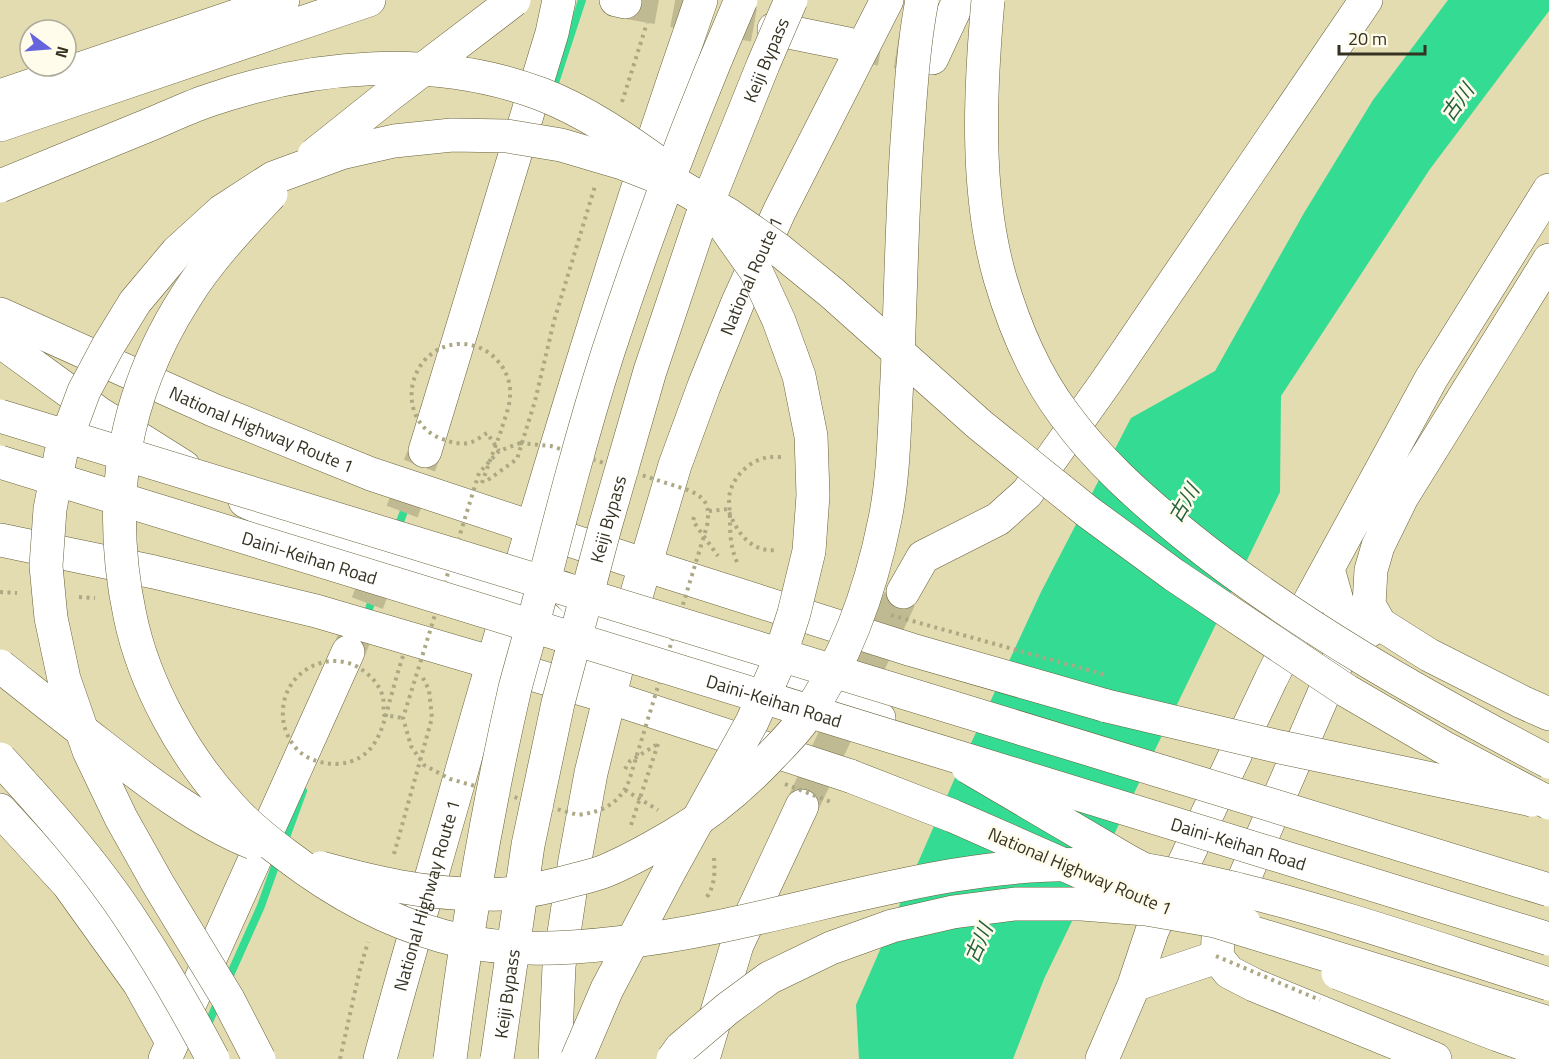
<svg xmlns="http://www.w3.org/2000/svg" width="1549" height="1059" font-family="'Titillium Web','Noto Sans JP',sans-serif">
<rect width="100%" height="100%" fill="#e3dcb0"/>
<path fill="#34db93" d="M1448,0H1549V11L1430,169L1281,396L1280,492L1044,979L1013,1059H859L856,1005L954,780L1041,592L1131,418L1215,371L1304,213L1373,100Z"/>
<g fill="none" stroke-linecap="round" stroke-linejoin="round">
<path stroke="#34db93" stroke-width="8" d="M552,92L582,0
M397,530L410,495
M366,618L377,585
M284,843L303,791
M227,982L261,906L278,858
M206,1029L219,999"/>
<path stroke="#c0ba93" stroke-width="33" stroke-dasharray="33 16" stroke-linecap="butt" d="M625,2L774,29
M848,44L917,55
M350,649L425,451
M802,806L903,592"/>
<defs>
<path id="minor" d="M616,0L625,2
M774,29L848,44
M917,55L932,58L959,0
M0,96L283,0
M425,451L552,33L559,0
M1328,569L1349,643
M903,592L923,557L998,519L1027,493L1106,382L1366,0
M1380,624L1369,605L1371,570L1378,546L1402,497L1549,260
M0,810L68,884L139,983L172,1042
M1134,985L1217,957
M165,1059L348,652
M703,1059L737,945L802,806
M1102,1059L1134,985L1152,931L1271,679L1311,599L1431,379L1549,190
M1435,1059L1254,985L1229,972L1217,957L1218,939L1343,649L1349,643L1380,624L1429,655L1522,702L1549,714"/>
<g id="trunk">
<path id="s1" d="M0,314L213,410L371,474L645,565L912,650L1107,706"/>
<path d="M0,341L100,414L184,467"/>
<path d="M245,501L328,540L512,596C558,621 583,652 609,697"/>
<path d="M0,540L154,572L316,611L609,697L850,776"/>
<path d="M563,588L580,605L600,619L626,630L807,685L845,701L879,718"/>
<path id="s2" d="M380,1059C407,959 437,859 465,759C538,504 614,250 701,0"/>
<path id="s3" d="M555,1059L559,966L575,860L591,773L626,630L675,465L704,386L738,302L780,210L887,0"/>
</g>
<path id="motorway" d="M0,125L369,0"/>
</defs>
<use href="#minor" stroke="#68613a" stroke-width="34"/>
<use href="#trunk" stroke="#68613a" stroke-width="34"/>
<use href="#motorway" stroke="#68613a" stroke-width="34"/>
<path stroke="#ada884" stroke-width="4" stroke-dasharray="3 4.5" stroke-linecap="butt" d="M622,102L647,23
M488,480L517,459L535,401L554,321L595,186
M694,517L693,521L718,556
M737,562C731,549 730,535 730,521C730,513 729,505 729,498C731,478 749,460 769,457C773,457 778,457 782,457
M0,592L17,593
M79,597L95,598
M625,769L630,761L656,745
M631,825L658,744
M394,854L432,718L429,690L421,674
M707,897C715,884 715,873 714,858
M340,1059L360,969L368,942"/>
<use href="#minor" stroke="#fff" stroke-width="33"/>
<use href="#trunk" stroke="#fff" stroke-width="33"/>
<use href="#motorway" stroke="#fff" stroke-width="33"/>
<defs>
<path id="trunk-bridge" d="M1107,706L1280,747L1532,800
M968,767L1126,860L1244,923
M850,776L953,816L1112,886L1166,908
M1338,973L1498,1035L1549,1053"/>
<g id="motorway-bridge">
<path d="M988,0C980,90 975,191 1000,278C1014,326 1034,374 1064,414C1098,461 1139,497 1184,534C1296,625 1422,695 1549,762"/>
<path d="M314,155L388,96L514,0"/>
<path d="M0,186C46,167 93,148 139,129C162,120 184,109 207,101C313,64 434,54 541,94C585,111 626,139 663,166"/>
<path d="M271,194C240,227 209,259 185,298C122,397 106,502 130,616C144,684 184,756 231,807C247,825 267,841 286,855C333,891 384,920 442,936C499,952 558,950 617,943C779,926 933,858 1098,865C1146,867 1194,879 1241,890C1345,916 1447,952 1549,984"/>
<path d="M0,416L1549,890"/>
<path id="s4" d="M0,462L1549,939"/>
<path d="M0,666C33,692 65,718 98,743C145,780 198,821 253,843"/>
<path d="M0,759C46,809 95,864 132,921C162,966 188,1012 213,1059"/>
<path d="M321,868C375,883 424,894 480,894C490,894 501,895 512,893C533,891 554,885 574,880C585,877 595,875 605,871C629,861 652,848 674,835C711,813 743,786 773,754C785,742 797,729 807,715C847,657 871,589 885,519C893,480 894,438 896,398C901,308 901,218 908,128C911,85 914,42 922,0"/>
<path d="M259,1059L228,999L158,884L121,818L89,751L64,679L51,618L46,566L50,509L61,453L84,391L108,346L135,302L177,252L222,211L273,178L341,153L394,141L452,135L507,136L561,145L622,163L678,185L729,215L778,249L832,293L980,425L1088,512L1174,575L1347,691L1443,747L1549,803"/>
<path d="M450,1059C466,935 487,810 515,688C523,658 532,628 540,597C561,515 582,433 608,352C647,233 691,115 741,0"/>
<path id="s5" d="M497,1059L528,845L558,703L605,527L650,371L701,219L763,65L791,0"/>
<path d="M577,1059L607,989L670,870L752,722L777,666L794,613L809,551L813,495L811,436L799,376L779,321L756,271L722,223L716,216"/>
<path d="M673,1059L681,1048L727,1009L769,978L831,948L892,926L953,912L1015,904H1082L1146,909L1215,921L1549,1023"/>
</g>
</defs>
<use href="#trunk-bridge" stroke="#68613a" stroke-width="34" stroke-linecap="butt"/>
<use href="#motorway-bridge" stroke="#68613a" stroke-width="34" stroke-linecap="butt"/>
<path stroke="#ada884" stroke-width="4" stroke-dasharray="3 4.5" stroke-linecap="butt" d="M520,443L551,446L688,490C707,498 710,506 707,526L629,781C619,804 602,812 578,815L450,779L424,765L411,746L403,718L479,473L499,451Z
M482,483C488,465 495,448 501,431C504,420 510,407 510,395C511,381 505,368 495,358C486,349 472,343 458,344C405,348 393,424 445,440C453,443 463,445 472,442C477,440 482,436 487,433L499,451
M709,511L728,509C736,531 750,553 777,550
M891,615L1106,675
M403,656C398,671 394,686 390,700C382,731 375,762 336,764C321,764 305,759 295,747C286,736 282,723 283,709C285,677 317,654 348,663C357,665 364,671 371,677C376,682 381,690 383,697C384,702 383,709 384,715L403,718
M785,784L831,802
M625,790L658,810
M1216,956L1320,1000"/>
<use href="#trunk-bridge" stroke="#fff" stroke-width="33"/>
<use href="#motorway-bridge" stroke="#fff" stroke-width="33"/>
</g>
<g text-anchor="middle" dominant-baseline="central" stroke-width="5" stroke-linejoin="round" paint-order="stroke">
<g font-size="18" fill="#353221" stroke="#fffceb">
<text stroke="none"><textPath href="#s5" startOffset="1038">Keiji Bypass</textPath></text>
<text stroke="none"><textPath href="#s3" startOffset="812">National Route 1</textPath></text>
<text stroke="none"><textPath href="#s1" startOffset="286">National Highway Route 1</textPath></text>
<text stroke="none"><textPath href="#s5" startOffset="552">Keiji Bypass</textPath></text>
<text stroke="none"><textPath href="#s4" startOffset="324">Daini-Keihan Road</textPath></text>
<text stroke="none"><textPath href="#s4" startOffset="810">Daini-Keihan Road</textPath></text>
<text stroke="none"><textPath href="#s4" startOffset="1296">Daini-Keihan Road</textPath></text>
<text transform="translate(1080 871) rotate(23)">National Highway Route 1</text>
<text stroke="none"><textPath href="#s2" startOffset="170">National Highway Route 1</textPath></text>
<text stroke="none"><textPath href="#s5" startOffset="66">Keiji Bypass</textPath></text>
</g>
<g font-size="20" font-style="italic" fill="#246043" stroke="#fffceb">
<text transform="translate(1457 102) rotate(-54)">古川</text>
<text transform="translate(1183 503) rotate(-59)">古川</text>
<text transform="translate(978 943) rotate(-66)">古川</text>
</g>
</g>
<g transform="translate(48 48) rotate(106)"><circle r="28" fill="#fffceb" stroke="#aeab9a" stroke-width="1.5"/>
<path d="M0-4.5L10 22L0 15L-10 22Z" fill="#6564dd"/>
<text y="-9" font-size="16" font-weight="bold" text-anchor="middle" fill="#353221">N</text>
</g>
<path d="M1339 45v9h86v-9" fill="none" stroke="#353221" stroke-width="3"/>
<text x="1348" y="45" font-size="18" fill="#353221" stroke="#fffceb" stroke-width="4.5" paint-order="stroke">20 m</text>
</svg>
